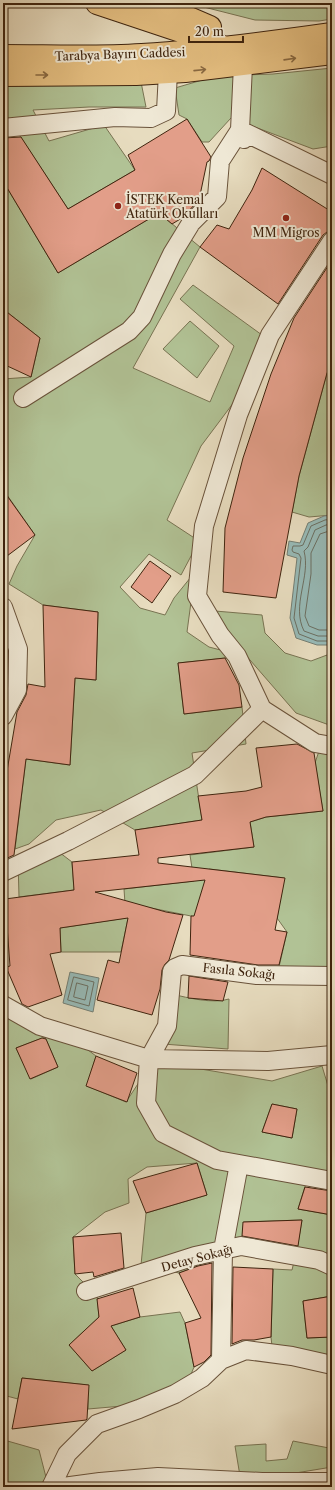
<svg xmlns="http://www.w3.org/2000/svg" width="335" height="1490" font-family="'Libre Caslon Text',serif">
<rect width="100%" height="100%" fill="#e7dcbf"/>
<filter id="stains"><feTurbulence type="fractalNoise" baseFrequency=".005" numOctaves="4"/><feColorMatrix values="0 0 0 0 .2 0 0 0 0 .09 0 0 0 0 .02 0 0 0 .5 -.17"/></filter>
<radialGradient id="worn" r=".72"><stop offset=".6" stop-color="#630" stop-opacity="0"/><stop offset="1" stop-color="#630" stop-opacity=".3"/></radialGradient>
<path fill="#b1c295" stroke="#787352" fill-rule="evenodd" d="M188,3H332V19L319,21L255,20Z
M332,68V146L313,149L231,118L209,142H202L187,119L179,115L175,88L216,76L273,74Z
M141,82L146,107H89L33,110L49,141L104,125L135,170L68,209L12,124H3V84Z
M3,181L58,273L159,213L200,247L133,368L210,402L234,346L180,299L193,285L262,335L246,386L201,446L167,520L199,541L181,575L149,554L120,587L140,608L165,615L174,598L195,572L187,632L209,647L232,653L236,657L178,663L184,714L242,707L246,744L192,753L202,820L135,830L101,810L56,820L29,844L15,849L26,759L70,765L75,678L96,680L98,612L43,605L9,584L17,566L35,535L7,495L3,498V379L31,377L40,338L7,312H3Z
M190,321L219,346L197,378L163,349Z
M332,365V515L309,517L292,512L299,476L327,373Z
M215,611L262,615L265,633L285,653L311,661L327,655L332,671V726L296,713L230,637Z
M322,742L332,763V972L279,967L287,932L277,918L284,878L209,869L196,917L131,904L121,952H61L60,928L126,918L124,889L194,881L190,855L254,847L250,822L266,817L323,811L315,763Z
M51,846L72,862L74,890L19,897L18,860Z
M172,994C188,998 213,1004 229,999L228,1049L163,1044Z
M3,1008L76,1041L96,1056L87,1086L126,1102L153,1061L272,1081L322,1066L332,1099V1177L307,1180L298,1209L332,1215V1296L303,1301L307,1338L332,1337V1357L273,1356L271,1337L273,1269L292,1270L297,1249L302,1220L244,1222L242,1239L211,1261L179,1273L141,1265L146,1213L207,1195L197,1163L147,1167L128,1179L129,1203L105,1212L73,1237L75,1274L97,1296L99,1317L69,1345L92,1371L126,1350L111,1326L140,1317L180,1312L185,1323L194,1367L180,1401L88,1409V1385L22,1378L18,1399L3,1395ZM45,1037L58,1067L31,1079L16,1048ZM272,1104L297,1109L292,1138L262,1132Z
M3,1431L4,1440L39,1450L48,1485L45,1487H3Z
M332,1434V1467L241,1482L235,1446L266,1444V1461L287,1459L293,1441L329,1448Z"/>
<path fill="#97bab7" stroke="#747e73" d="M332,515V645H317L296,638L290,618L297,558L287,555L289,541L300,543L308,523L324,516Z
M70,972L99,978L93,1012L63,1003Z"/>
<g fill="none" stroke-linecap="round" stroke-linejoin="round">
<path stroke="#6b6f62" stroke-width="1" d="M332,519L325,520L311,526L303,545L300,546H293L292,550L293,552L299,554L301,558L294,618L299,634L317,641H332
M332,524L326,525L315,530L308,547L304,551C311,577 291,605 304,631L318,636H332
M332,530L320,534L311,553V574L305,616L309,626L319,630H332
M74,977L94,982L89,1006L68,1000Z
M77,983L88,986L85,1000L74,997Z"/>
</g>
<path fill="#e29e89" stroke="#3f240e" d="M187,119L211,157L209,161L207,162L199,200L182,218L172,224L159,213L58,273L3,181V138L21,137L68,209L135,170L128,155Z
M262,168L332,212V231L327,232L323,235L278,304L200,247L217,225L229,229L252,190Z
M332,260V365L327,373L299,476L276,598L223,592L225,528L243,458L271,374L294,318Z
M3,309L40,338L31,377L3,364Z
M3,490L35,535L3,559Z
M150,561L171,576L152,603L131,587Z
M43,605L98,612L96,680L75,678L70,765L26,759L14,855L3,860V770L7,771L17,712L26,695L28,684L45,687Z
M225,658L239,685L242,707L184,714L178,663Z
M297,744L314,753L323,811L266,817L250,822L254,847L158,858V863L285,878L275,930L287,932L279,965H258L190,955L191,916H194L205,880L95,892L166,912L183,915L169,960L165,964L162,970L160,989L152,1015L97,1000L108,960L119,963L128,918L60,928L61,952L50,954L62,995L28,1007L22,1004L6,967L10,966L5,899L74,890L72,862L139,855L135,830L202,820L198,796L246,791L262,787L256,748Z
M189,976L228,982L223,1001L188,998Z
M42,1038L46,1039L58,1067L30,1079L16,1048Z
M96,1056L137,1073L127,1102L86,1086Z
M272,1104L297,1109L292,1138L262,1132Z
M197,1163L207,1195L146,1213L133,1181Z
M305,1187L332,1191V1215L298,1209Z
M302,1220L298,1246L242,1236L243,1222Z
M121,1233L124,1268L94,1277L93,1272L75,1274L73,1237Z
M212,1263L211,1355L204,1362L194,1367L185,1323L201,1318L179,1273L198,1266Z
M233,1267L273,1269L271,1337L254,1340H242L232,1344Z
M133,1288L140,1317L111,1326L126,1350L92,1371L69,1345L99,1317L97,1299Z
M332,1296V1337L307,1338L303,1301Z
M22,1378L89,1385L87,1419L86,1420L12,1429Z"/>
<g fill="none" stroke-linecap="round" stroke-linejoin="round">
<defs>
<path id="minor" d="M243,65L240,130L244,139
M3,128L115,117L151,118L166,111L168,72
M332,241L270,335L238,415L204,526L197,596L220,635L237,656L262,709L315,743L332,746
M23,398L129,331L142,317L172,254L191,223L217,197L220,161L240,130L332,175
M3,607L18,649L17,690L3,716
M3,872L68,841L195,775L262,709
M332,976L257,975L182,965L175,968L172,971L167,1026L149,1059L146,1103L163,1133L217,1160L332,1181
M3,1005L40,1026L149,1059L268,1061L332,1055
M86,1291L195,1256L241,1246L319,1260L332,1266
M221,1360L223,1250L239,1164
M51,1487L67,1454L97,1424L139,1409L175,1394L202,1378L221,1360L246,1350L292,1356L332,1365
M63,1487L100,1482L158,1477L262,1482H332"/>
<path id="major" d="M97,3L181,31L223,47
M154,3L210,27
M3,56C49,56 96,58 142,55C206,51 269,43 332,34
M3,75L136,74L185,71L332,53"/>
</defs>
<use href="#minor" stroke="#69523a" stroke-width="20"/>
<use href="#major" stroke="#3f240e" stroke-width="24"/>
<use href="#minor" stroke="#efe8d5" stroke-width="18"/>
<use href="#major" stroke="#e4be80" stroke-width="22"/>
</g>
<defs><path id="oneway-shaft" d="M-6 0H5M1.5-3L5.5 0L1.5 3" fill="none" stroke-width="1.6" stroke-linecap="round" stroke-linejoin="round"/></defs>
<g stroke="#896941">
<use href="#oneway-shaft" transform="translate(290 59) rotate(-8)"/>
<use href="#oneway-shaft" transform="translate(200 70) rotate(-6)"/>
<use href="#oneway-shaft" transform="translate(42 75)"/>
</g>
<g fill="#8f2418" stroke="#efe8d5" stroke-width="1.5">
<circle cx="118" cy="206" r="4"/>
<circle cx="286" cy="218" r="4"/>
</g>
<g text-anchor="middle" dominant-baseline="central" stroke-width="4" stroke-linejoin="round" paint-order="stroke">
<g font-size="12" fill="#3f240e" stroke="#efe8d5">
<text transform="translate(120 54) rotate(-2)">Tarabya Bayırı Caddesi</text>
<text transform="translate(239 971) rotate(6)">Fasıla Sokağı</text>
<text transform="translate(197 1258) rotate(-15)">Detay Sokağı</text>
</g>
<g font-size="12" fill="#3f240e" stroke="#efe8d5" text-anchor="start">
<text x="126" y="199">İSTEK Kemal<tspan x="126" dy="14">Atatürk Okulları</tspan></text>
<text x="286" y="232" text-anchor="middle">MM Migros</text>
</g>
</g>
<rect width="335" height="1490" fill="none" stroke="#e7dcbf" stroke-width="16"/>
<rect x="4" y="4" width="327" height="1482" fill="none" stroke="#3f240e" stroke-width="2"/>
<rect x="8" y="8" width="319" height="1474" fill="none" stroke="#3f240e"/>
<path d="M189 36v6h54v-6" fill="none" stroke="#3f240e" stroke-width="2"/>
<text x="195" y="36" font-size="12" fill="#3f240e" stroke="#efe8d5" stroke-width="3" paint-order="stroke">20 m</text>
<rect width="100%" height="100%" filter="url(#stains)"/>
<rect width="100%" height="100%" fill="url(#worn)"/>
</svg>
